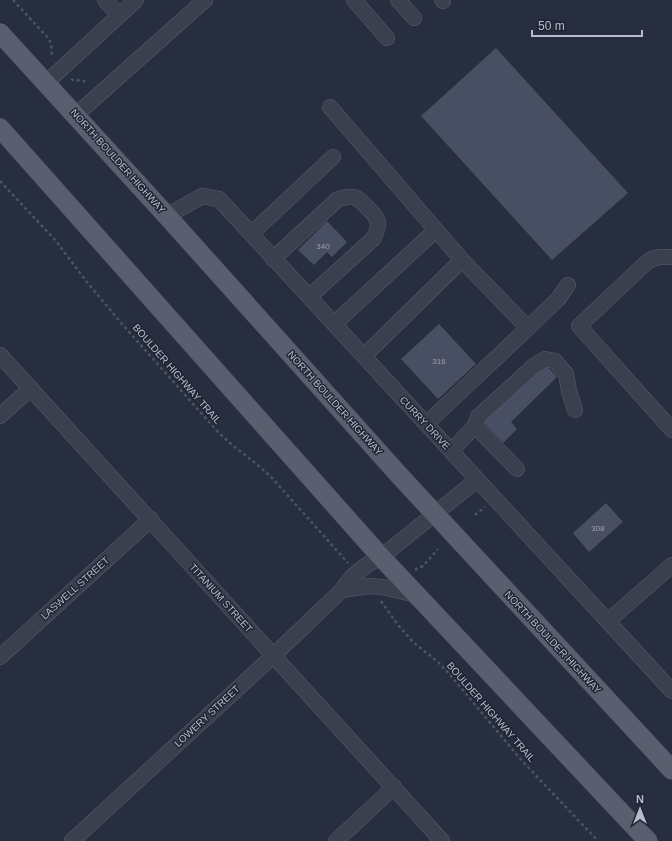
<svg xmlns="http://www.w3.org/2000/svg" width="672" height="841" font-family="Helvetica,sans-serif">
<rect width="100%" height="100%" fill="#272e3f"/>
<path fill="#484f63" d="M496,48L628,193L552,260L421,116Z
M327,221L347,242L332,257L327,252L314,265L298,250Z
M439,324L476,364L438,399L401,359Z
M544,363L557,377L511,422L517,429L503,443L483,422Z
M606,503L623,522L589,552L573,533Z"/>
<g fill="none" stroke-linecap="round" stroke-linejoin="round">
<defs>
<path id="minor" d="M105,0L119,15
M354,0L387,38
M398,0L414,18
M442,0L443,1
M47,82L136,0
M330,107L436,230
M76,115L205,0
M167,216L202,196L219,199L672,691
M251,234L333,157
M672,257C662,257 656,256 647,262L579,326L672,430
M273,259L338,199C343,198 348,196 353,197C359,198 363,203 366,206C378,218 382,223 373,239L309,297
M334,324L436,230L462,260
M528,328L558,299L568,285
M0,355L442,841
M364,356L462,260L528,328L426,424
M0,416L31,388
M451,451L475,426
M517,469L475,426L478,417L535,365L545,359L555,361L566,374L569,391L575,410
M342,590L368,586L382,587L417,595
M608,621L672,565
M0,657L151,519
M72,841L273,656L342,590C352,574 365,565 381,557L477,480
M336,841L394,787"/>
<path id="major" d="M0,33L167,216L399,475L672,770
M0,128L381,557L648,841"/>
</defs>
<use href="#minor" stroke="#595e6d" stroke-width="16"/>
<use href="#major" stroke="#454958" stroke-width="20"/>
<path stroke="#47575d" stroke-width="2.5" stroke-dasharray="3 3" stroke-linecap="butt" d="M13,0L49,39L51,44L52,57
M71,79L73,80L84,81L88,83
M0,181L56,241L86,281L122,324L218,432C235,449 255,461 272,478L348,563
M475,515L485,507
M415,570L418,568L423,566L438,549
M381,601L398,625L413,642L438,662L451,676L522,761L598,841"/>
<use href="#minor" stroke="#3b404f" stroke-width="15"/>
<use href="#major" stroke="#595f6f" stroke-width="19"/>
</g>
<g text-anchor="middle" dominant-baseline="central" stroke-width="3" stroke-linejoin="round" paint-order="stroke">
<g font-size="8" fill="#9ca1b0">
<text x="323" y="246">340</text>
<text x="439" y="361">316</text>
<text x="598" y="528">308</text>
</g>
<g font-size="10" fill="#b8bcca" stroke="#202534">
<text transform="translate(118 161) rotate(48)">NORTH BOULDER HIGHWAY</text>
<text transform="translate(177 374) rotate(49)">BOULDER HIGHWAY TRAIL</text>
<text transform="translate(335 403) rotate(48)">NORTH BOULDER HIGHWAY</text>
<text transform="translate(425 423) rotate(47)">CURRY DRIVE</text>
<text transform="translate(75 588) rotate(-42)">LASWELL STREET</text>
<text transform="translate(221 598) rotate(48)">TITANIUM STREET</text>
<text transform="translate(553 642) rotate(47)">NORTH BOULDER HIGHWAY</text>
<text transform="translate(491 712) rotate(49)">BOULDER HIGHWAY TRAIL</text>
<text transform="translate(207 716) rotate(-43)">LOWERY STREET</text>
</g>
</g>
<g transform="translate(640 809)" stroke="#202534" stroke-width="3" paint-order="stroke">
<path d="M0-3L7 15L0 10L-7 15Z" fill="#b8bcca"/>
<text y="-6" font-size="11" font-weight="bold" text-anchor="middle" fill="#b8bcca">N</text>
</g>
<path d="M532 30v6h110v-6" fill="none" stroke="#b8bcca" stroke-width="2"/>
<text x="538" y="30" font-size="12" fill="#b8bcca" stroke="#202534" stroke-width="3" paint-order="stroke">50 m</text>
</svg>
